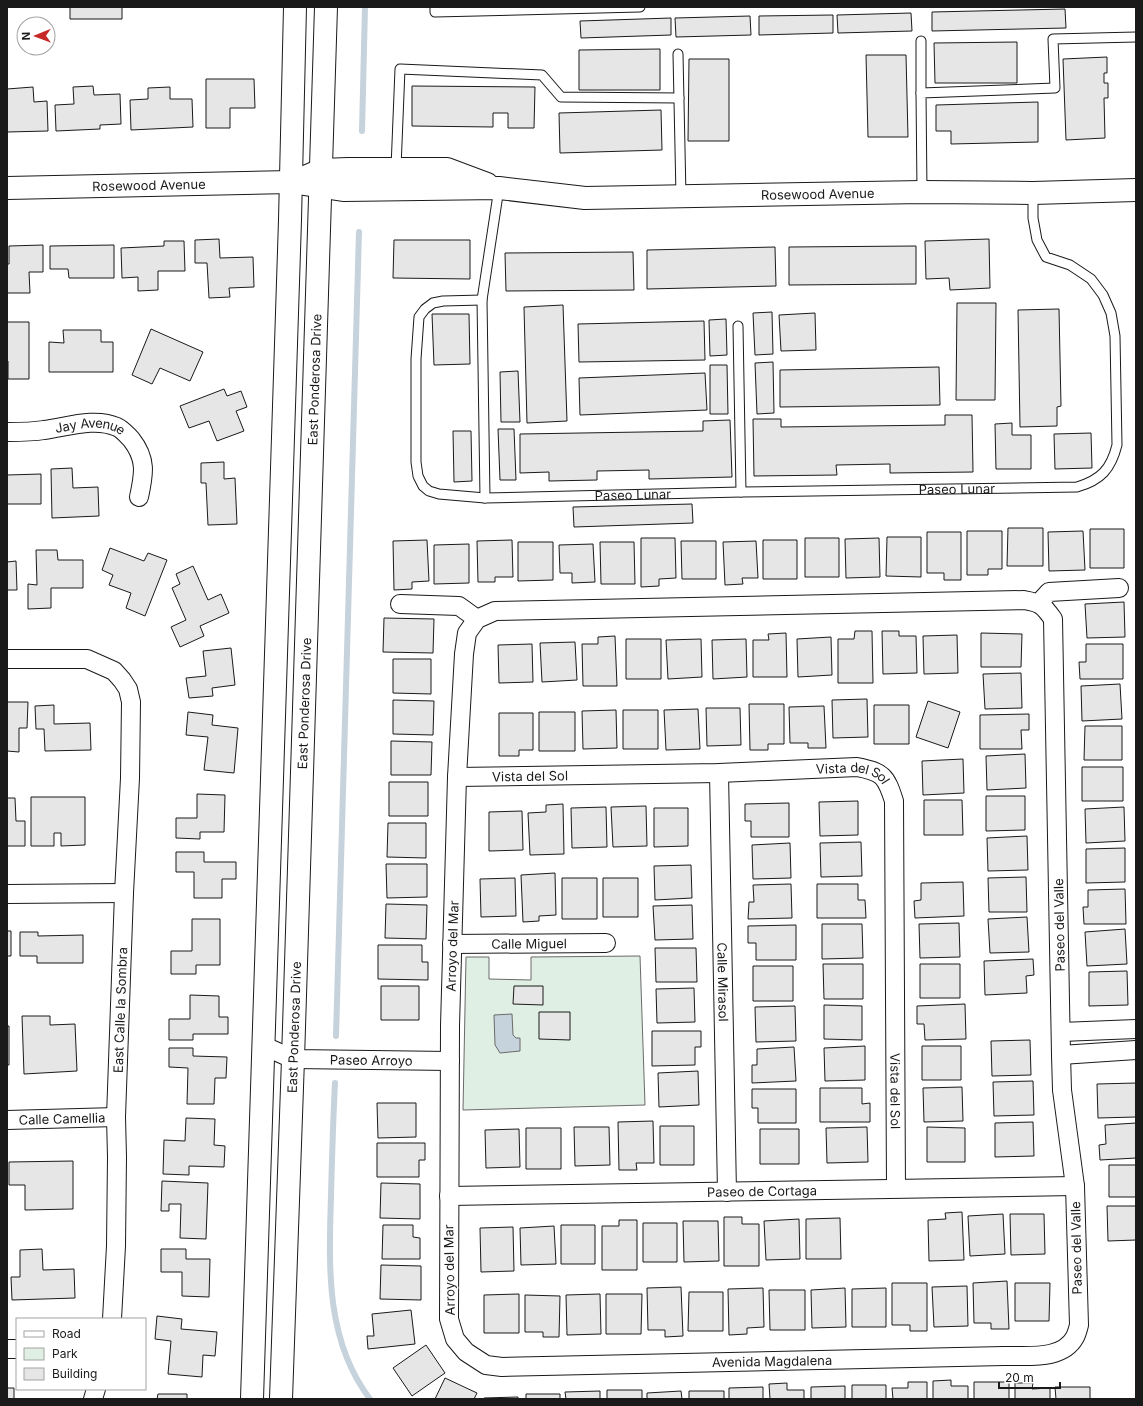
<svg xmlns="http://www.w3.org/2000/svg" width="1143" height="1406" font-family="Inter,sans-serif">
<rect width="100%" height="100%" fill="#fff"/>
<path fill="#e0efe3" stroke="#6a6a6a" d="M640,956L645,1105L463,1110L466,957H489V979L531,980V957Z"/>
<path fill="#c6d2dc" stroke="#6a6a6a" d="M512,1014L513,1035L516,1038H520V1051L500,1053L495,1045L494,1015Z"/>
<g fill="none" stroke-linecap="round" stroke-linejoin="round">
<path stroke="#c6d2dc" stroke-width="6" d="M362,131L365,7
M336,1036L359,232
M335,1083C333,1121 332,1158 331,1195C329,1266 325,1340 370,1399"/>
</g>
<path fill="#e6e6e6" stroke="#1a1a1a" d="M70,7H122V19H70Z
M1065,9L1066,28L932,31V12Z
M911,13L912,31L838,33L837,15Z
M833,15V33L759,35V16Z
M750,16L751,35L676,37L675,18Z
M671,18V35L581,38L580,21Z
M1017,42V83H935L934,43Z
M660,49V90H579V50Z
M866,55H906L908,137H868Z
M1107,57V73H1104V83H1108V98H1104L1105,138L1066,140L1063,59Z
M689,59H729V141H688Z
M206,79H254L255,108H230V128H206Z
M93,86L94,95L120,94L121,124L100,125V129L56,131L55,105L74,104L73,87Z
M412,86L535,87L534,128H508V113H493V127L412,126Z
M33,87L34,102L47,101L48,131L7,132V89Z
M170,87V99H192L193,127L131,130L130,100L148,99V88Z
M1038,102V142L951,144V131H936V105Z
M661,110L662,150L560,153L559,113Z
M219,239L220,258L253,257L254,287L229,288L230,297L209,298L207,263H195V240Z
M989,239L990,288L950,290L949,278L926,279L925,241Z
M394,240H470V279L393,278Z
M164,241H184L185,271H158V290L138,291V277L122,278L121,248L164,246Z
M43,245V272H29L30,293H7V264H9V246Z
M114,245V278H69L68,269H50V246Z
M916,246V284L789,285V247Z
M775,247L776,286L647,289V250Z
M633,252L634,290L506,291L505,253Z
M957,303H996L995,400H956Z
M563,305L567,421L527,423L524,307Z
M1059,309L1061,406L1057,407V426L1020,427L1018,310Z
M772,312L773,354L755,355L753,313Z
M815,313L816,350L781,351L779,315Z
M432,314H469L470,364L434,365Z
M726,319L727,355L710,356L709,320Z
M704,321L705,360L579,362L578,324Z
M7,322H29V379H8V361H7Z
M151,329L203,352L190,381L160,368L152,384L132,375Z
M63,330H101V342H113V372H49V342L64,343Z
M773,362L774,413L757,414L755,363Z
M710,365H727L728,414H710Z
M939,367L940,405L780,407V370Z
M518,371L520,422H501L500,372Z
M705,373L707,410L580,415L579,378Z
M224,389L227,396L241,391L247,407L236,411L244,431L217,441L209,421L189,428L180,406Z
M945,415H972L973,472L890,473V464L836,465L837,475L754,476L753,419H781V427L945,425Z
M730,420L732,477L649,479V470L597,471V480L549,481V472L520,473V434L703,431V421Z
M1012,423V435H1031V469H996L995,424Z
M498,429H514L516,480H500Z
M453,431H471L472,481L454,482Z
M1091,433L1092,468L1055,469L1054,434Z
M224,462V479L235,478L237,524L208,525L206,483H201V463Z
M72,468L73,488L98,487L99,516L52,518L51,469Z
M41,474V504H7V475Z
M692,504L693,523L574,527L573,507Z
M1008,528H1043V566H1007Z
M1090,529H1124V568H1090Z
M967,531H1002V569H988V575H967Z
M1083,531L1085,570L1049,571L1048,532Z
M927,532H961V580H944V573H927Z
M887,537H921V577L886,576Z
M641,538H675L676,578L659,579V586L641,587Z
M805,538H839V577H805Z
M879,538L880,577L846,578L845,539Z
M427,540L429,581L412,582V589L394,590L393,541Z
M512,540L513,577H495V582H478L477,541Z
M763,540H797V579H763Z
M681,541H716V579H682Z
M756,541L758,578H742L743,584L725,585L723,542Z
M518,542H553V580L518,581Z
M600,542H634L635,584H601Z
M469,544V583L434,584V545Z
M593,544L595,582L572,583V573H560L559,545Z
M110,548L144,561L148,553L167,560L145,616L126,608L131,593L109,585L113,575L102,570Z
M36,550H57L58,560H83V588H51V608L28,609V584L37,585Z
M16,561L17,590H7V562Z
M193,566L208,600L221,594L229,613L200,626L204,636L180,647L171,627L186,620L172,588L180,584L176,574Z
M1124,602L1125,637L1087,638L1085,604Z
M384,618L434,619L433,653L383,652Z
M855,631H872L873,683H838V639H854Z
M882,631H899V636H916L917,673L883,674Z
M786,633L787,677H753V640H769L768,634Z
M981,633L1022,634L1021,667H981Z
M957,635L958,673L924,674L923,636Z
M615,636L617,686H583L582,644H598V637Z
M831,637L832,675L798,677L797,639Z
M626,639H661V679H626Z
M701,639L702,677L668,679L666,640Z
M746,639L747,677L713,679L712,640Z
M575,642L577,680L542,682L540,643Z
M532,644L533,682L499,683L498,645Z
M1086,644H1123V679H1080L1079,662H1086Z
M231,648L235,685L212,688L213,696L189,698L186,678L206,676L203,651Z
M393,659H431V694L393,693Z
M1021,673L1022,708L985,709L983,674Z
M1120,684L1122,719L1082,721L1081,686Z
M867,699L868,737L833,738L832,700Z
M393,700L434,701L433,735L393,734Z
M928,701L960,712L948,748L916,737Z
M7,702H28L27,728H19V752L7,751Z
M749,704H784V744H768V750H750Z
M54,705V724L90,723L91,750L45,751L44,729H36L35,706Z
M874,705H909V744H874Z
M824,706L826,748H808V743H790L789,707Z
M706,708H740L741,745L707,746Z
M698,709L700,749L666,750L664,710Z
M616,710L617,748L583,749L582,711Z
M623,710H658V749H623Z
M188,712L213,715L212,725L238,728L234,773L204,770L208,737L186,735Z
M539,712H575V751H539Z
M499,713H533V750H519V756H499Z
M1029,714V730H1021L1022,749H980V715Z
M1085,726H1122V760H1084Z
M391,741L432,742L431,775H391Z
M1025,754L1026,788L987,790L986,756Z
M963,759L964,793L923,795L922,761Z
M1082,767H1123V801H1082Z
M389,782H428V816H389Z
M197,794L225,795L224,832H200V839L176,838V818H197Z
M986,796H1025V830L986,831Z
M31,797H85V845L61,846V833H54V846H31Z
M7,798H15L16,821H25V846H7Z
M924,800H962L963,835H924Z
M858,801V835L820,836L819,802Z
M789,803V837H751V821H745V804Z
M563,804L564,854L530,855L528,813L546,812V805Z
M646,806L647,846L613,847L611,807Z
M606,807L607,847L572,848L571,808Z
M1124,807L1125,841L1086,843L1085,809Z
M654,808H688V846L654,847Z
M522,811L523,850L489,851V812Z
M388,823H426V858L387,857Z
M1027,836L1028,870L988,871L987,838Z
M861,842L862,876L821,877L820,843Z
M790,843L791,878L753,879L752,845Z
M1125,848V882L1086,883V849Z
M176,852H204V862H236V879H222V898H194V872H176Z
M386,864H427V897L387,898Z
M691,865L692,898L655,900L654,866Z
M555,873L556,915L539,916V921L523,922L521,875Z
M1026,877L1027,912H989L988,878Z
M515,878L516,916L481,917L480,879Z
M562,878H597V919H562Z
M603,878H638V917H603Z
M963,882L964,916L915,918L914,901L921,900V883Z
M791,884L792,918L748,919L749,902H754L753,885Z
M817,884H858V900H865L866,918H817Z
M1125,889L1126,924H1084L1083,907H1088V890Z
M386,904L427,905L426,939L385,938Z
M692,905L693,939L655,940L653,906Z
M1027,917L1029,952L990,953L988,919Z
M192,919H220V965H196V974H171V951H192Z
M959,923L960,957L920,958L919,924Z
M822,924H862L863,958L822,959Z
M796,925V960H756V943H748V926Z
M1125,929L1127,964L1087,966L1085,932Z
M7,931H11V956H7Z
M20,932H38V936L83,935V963H37V956H20Z
M378,945H422V962H428V980L378,979Z
M655,948H696L697,982H656Z
M1033,959L1034,975L1026,976L1027,993L985,995L984,961Z
M823,964H863V999H824Z
M920,964H960V998H920Z
M753,966H793V1001H753Z
M1127,971L1128,1005L1089,1006V972Z
M381,986H419V1020H381Z
M514,986H543V1005L513,1004Z
M694,988L695,1022L657,1023L656,989Z
M190,995L219,996V1017H228V1034H193V1040H169V1019H190Z
M965,1004L966,1039L925,1040L924,1024H917V1006Z
M824,1005L862,1006V1040L824,1039Z
M795,1006L796,1041L756,1042L755,1007Z
M539,1012H570V1040L539,1039Z
M22,1016H50V1025L75,1024L77,1071L24,1074Z
M7,1026H9V1065H7Z
M652,1031H701V1047H695V1065L652,1066Z
M1030,1040L1031,1075L992,1076L991,1041Z
M865,1046V1080L825,1081L824,1048Z
M922,1046H961V1080H922Z
M794,1047L796,1081L752,1083V1065H757V1049Z
M169,1048H193V1056L227,1057L226,1078H215L214,1104H187L188,1068L169,1067Z
M698,1071L699,1105L659,1107L658,1073Z
M1033,1081L1034,1115L994,1116L993,1082Z
M1136,1083V1117L1098,1118L1097,1084Z
M962,1087L963,1121L924,1122L923,1088Z
M820,1088H862V1104L870,1103V1122H820Z
M752,1089H796V1123H758V1108H752Z
M377,1103H416V1137L378,1138Z
M186,1118L215,1119L214,1145L225,1146L224,1167L189,1166V1175L163,1174L164,1140L185,1141Z
M653,1121L654,1163H636L637,1170H619L618,1122Z
M1033,1122L1034,1156L995,1157V1123Z
M1136,1123V1158L1100,1160L1099,1145L1106,1144L1105,1125Z
M660,1126H694V1165H660Z
M574,1127H609L610,1165L575,1166Z
M867,1127L868,1162L827,1163L826,1128Z
M927,1127L965,1128V1162H927Z
M526,1128H561V1169H526Z
M519,1129L520,1167L486,1168L485,1130Z
M760,1129H799V1164H760Z
M377,1143H425V1160H419V1177H377Z
M73,1161V1209L25,1210V1185H9V1162Z
M1109,1165H1136V1197H1109Z
M162,1181L208,1183L206,1239L180,1238L181,1204H169V1211H161Z
M381,1183L420,1184V1219L380,1218Z
M1107,1206H1136V1240L1108,1241Z
M962,1212L964,1260L929,1261L928,1220L946,1219L945,1213Z
M1003,1214L1005,1254L970,1256L968,1216Z
M1010,1214H1044L1045,1254L1011,1255Z
M724,1217H742V1224H759V1266H724Z
M840,1218L841,1259H806V1219Z
M799,1219L800,1259L766,1260L764,1221Z
M619,1220H637V1270H602V1226H619Z
M683,1221H718L719,1261L684,1262Z
M643,1223H677V1262H643Z
M383,1225H413V1237L420,1238V1259H382Z
M561,1225H595V1264H561Z
M554,1226L556,1264L521,1265L520,1228Z
M513,1227L514,1271L481,1272L480,1228Z
M42,1249L43,1270L74,1269L75,1298L12,1300L11,1277H20V1250Z
M161,1249H186V1259H210L209,1297L182,1296V1272H161Z
M381,1265L421,1266V1300L380,1299Z
M1007,1281L1009,1329H991V1323H974L973,1283Z
M892,1283H927V1331H910V1325H892Z
M1015,1283H1050L1049,1321H1015Z
M967,1286L968,1326L934,1327L932,1287Z
M681,1287L683,1336L665,1337V1330H648L647,1288Z
M763,1288L764,1327L747,1328V1334L729,1335L728,1289Z
M845,1288L846,1327L812,1328L811,1290Z
M886,1288V1327H852V1289Z
M769,1290H805V1330H770Z
M689,1292H723V1331H688Z
M519,1294V1333H484V1295Z
M600,1294L601,1334L567,1335L566,1295Z
M606,1294H642L641,1334H606Z
M525,1295L560,1296L559,1337H543V1332H525Z
M411,1310L415,1344L368,1349L367,1336H374L372,1314Z
M157,1316L182,1319L181,1329L217,1332L215,1356L203,1355L202,1377L168,1374L171,1341L155,1339Z
M426,1345L445,1373L412,1396L393,1368Z
M445,1378L477,1393L474,1399H435Z
M951,1380V1386H968V1399H933V1381Z
M908,1382H927V1399H893L892,1388H908Z
M974,1382H1009V1399H974Z
M787,1383V1390H804V1399H770L769,1384Z
M1015,1383H1033L1032,1389L1050,1388V1399H1015Z
M852,1385H886V1399H852Z
M845,1386V1399H811V1387Z
M763,1387V1399H729V1388Z
M1055,1387H1090V1399H1056Z
M7,1388H14V1399H7Z
M607,1390H642V1399H607Z
M600,1391V1399H566L565,1392Z
M681,1391L682,1399H647V1393Z
M689,1391H724V1399H689Z
M158,1394H187V1399H157Z
M526,1394H560V1399H526Z
M518,1397V1399H484V1398Z"/>
<g fill="none" stroke-linecap="round" stroke-linejoin="round">
<defs>
<g id="lane">
<path d="M435,7V12L640,7"/>
<path d="M921,41V93"/>
<path d="M678,54L681,196"/>
<path d="M396,168L400,69L542,75L561,97L679,98"/>
<path d="M922,192L921,93L1055,88L1053,39L1136,37"/>
<path id="s1" d="M482,300L443,301L433,303L425,309L419,317L416,359V462L418,476L423,486L429,491L439,494L485,498L741,492L1077,487C1101,480 1111,469 1117,445L1115,336L1111,313L1103,295L1091,279L1070,265L1046,257L1037,240L1033,218V193"/>
<path d="M738,326L741,492"/>
<path d="M485,498L482,300L499,188"/>
</g>
<g id="street">
<path id="s2" d="M7,432C19,432 32,432 44,430C67,427 95,417 117,427C122,429 127,435 131,439C147,459 144,474 139,497"/>
<path d="M1024,600C1041,603 1043,605 1053,619L1061,1055L1062,1090L1075,1186L1079,1325C1078,1329 1077,1333 1075,1337C1062,1361 1027,1355 1004,1356L502,1367L486,1365L466,1352L455,1339L449,1319L450,1026L457,777L464,654L467,633L477,619L495,611Z"/>
<path d="M1039,603L1049,592L1119,588"/>
<path d="M400,604L459,606L477,619"/>
<path d="M7,659H87L114,671L122,680L128,689L131,702L130,778L124,893L116,1117L117,1157L116,1246L112,1319"/>
<path id="s3" d="M719,773L727,1192"/>
<path id="s4" d="M457,777L719,773L857,767C883,772 886,776 894,801L896,1188"/>
<path d="M7,894L124,893"/>
<path id="s5" d="M452,944L606,943"/>
<path d="M1061,1032L1136,1029"/>
<path id="s6" d="M264,1046L293,1059L450,1061"/>
<path d="M1061,1055L1136,1050"/>
<path id="s7" d="M7,1120L116,1117"/>
<path id="s8" d="M449,1196L1075,1186"/>
<path d="M7,1349H17"/>
<path d="M93,1399L96,1389"/>
</g>
<g id="secondary">
<path d="M307,176L321,170L348,169H447L487,184"/>
<path id="s9" d="M7,188L291,182L343,190L499,188L585,198L922,192L1033,193L1136,190"/>
<path d="M252,1399L290,220L295,7"/>
<path id="s10" d="M281,1399L293,1059L326,7"/>
</g>
</defs>
<use href="#lane" stroke="#1a1a1a" stroke-width="11"/>
<use href="#street" stroke="#1a1a1a" stroke-width="20"/>
<use href="#secondary" stroke="#1a1a1a" stroke-width="24"/>
<use href="#lane" stroke="#fff" stroke-width="9"/>
<use href="#street" stroke="#fff" stroke-width="18"/>
<use href="#secondary" stroke="#fff" stroke-width="22"/>
</g>
<g text-anchor="middle" dominant-baseline="central" stroke-width="3" stroke-linejoin="round" paint-order="stroke">
<g font-size="13" fill="#1a1a1a" stroke="#fff">
<text stroke="none"><textPath href="#s9" startOffset="142">Rosewood Avenue</textPath></text>
<text stroke="none"><textPath href="#s9" startOffset="812">Rosewood Avenue</textPath></text>
<text stroke="none"><textPath href="#s10" startOffset="1020">East Ponderosa Drive</textPath></text>
<text stroke="none"><textPath href="#s2" startOffset="84">Jay Avenue</textPath></text>
<text stroke="none"><textPath href="#s1" startOffset="776">Paseo Lunar</textPath></text>
<text stroke="none"><textPath href="#s1" startOffset="452">Paseo Lunar</textPath></text>
<text stroke="none"><textPath href="#s10" startOffset="696">East Ponderosa Drive</textPath></text>
<text stroke="none"><textPath href="#s4" startOffset="73">Vista del Sol</textPath></text>
<text stroke="none"><textPath href="#s4" startOffset="397">Vista del Sol</textPath></text>
<text transform="translate(1059 925) rotate(-91)">Paseo del Valle</text>
<text stroke="none"><textPath href="#s5" startOffset="77">Calle Miguel</textPath></text>
<text transform="translate(452 946) rotate(-88)">Arroyo del Mar</text>
<text stroke="none"><textPath href="#s3" startOffset="209">Calle Mirasol</textPath></text>
<text transform="translate(120 1010) rotate(-88)">East Calle la Sombra</text>
<text stroke="none"><textPath href="#s10" startOffset="372">East Ponderosa Drive</textPath></text>
<text stroke="none"><textPath href="#s6" startOffset="110">Paseo Arroyo</textPath></text>
<text stroke="none"><textPath href="#s4" startOffset="745">Vista del Sol</textPath></text>
<text stroke="none"><textPath href="#s7" startOffset="55">Calle Camellia</textPath></text>
<text stroke="none"><textPath href="#s8" startOffset="313">Paseo de Cortaga</textPath></text>
<text transform="translate(1076 1248) rotate(-91)">Paseo del Valle</text>
<text transform="translate(449 1270) rotate(-91)">Arroyo del Mar</text>
<text transform="translate(772 1361) rotate(-1)">Avenida Magdalena</text>
</g>
</g>
<rect width="1143" height="1406" fill="none" stroke="#1a1a1a" stroke-width="16"/>
<rect x="16" y="1318" width="130" height="72" fill="#ffffff" stroke="#a3a3a3"/>
<rect x="24" y="1331" width="20" height="6" fill="#ffffff" stroke="#a3a3a3"/>
<text x="52" y="1338" font-size="12" fill="#1a1a1a">Road</text>
<rect x="24" y="1348" width="20" height="12" fill="#e0efe3" stroke="#a3a3a3"/>
<text x="52" y="1358" font-size="12" fill="#1a1a1a">Park</text>
<rect x="24" y="1368" width="20" height="12" fill="#e6e6e6" stroke="#a3a3a3"/>
<text x="52" y="1378" font-size="12" fill="#1a1a1a">Building</text>
<g transform="translate(36 36) rotate(269)"><circle r="19" fill="#ffffff" stroke="#a3a3a3"/>
<path d="M0-3L7 15L0 10L-7 15Z" fill="#c62828"/>
<text y="-6" font-size="11" font-weight="bold" text-anchor="middle" fill="#1a1a1a">N</text>
</g>
<path d="M999 1382v6h61v-6" fill="none" stroke="#1a1a1a" stroke-width="2"/>
<text x="1005" y="1382" font-size="12" fill="#1a1a1a" stroke="#ffffff" stroke-width="3" paint-order="stroke">20 m</text>
</svg>
